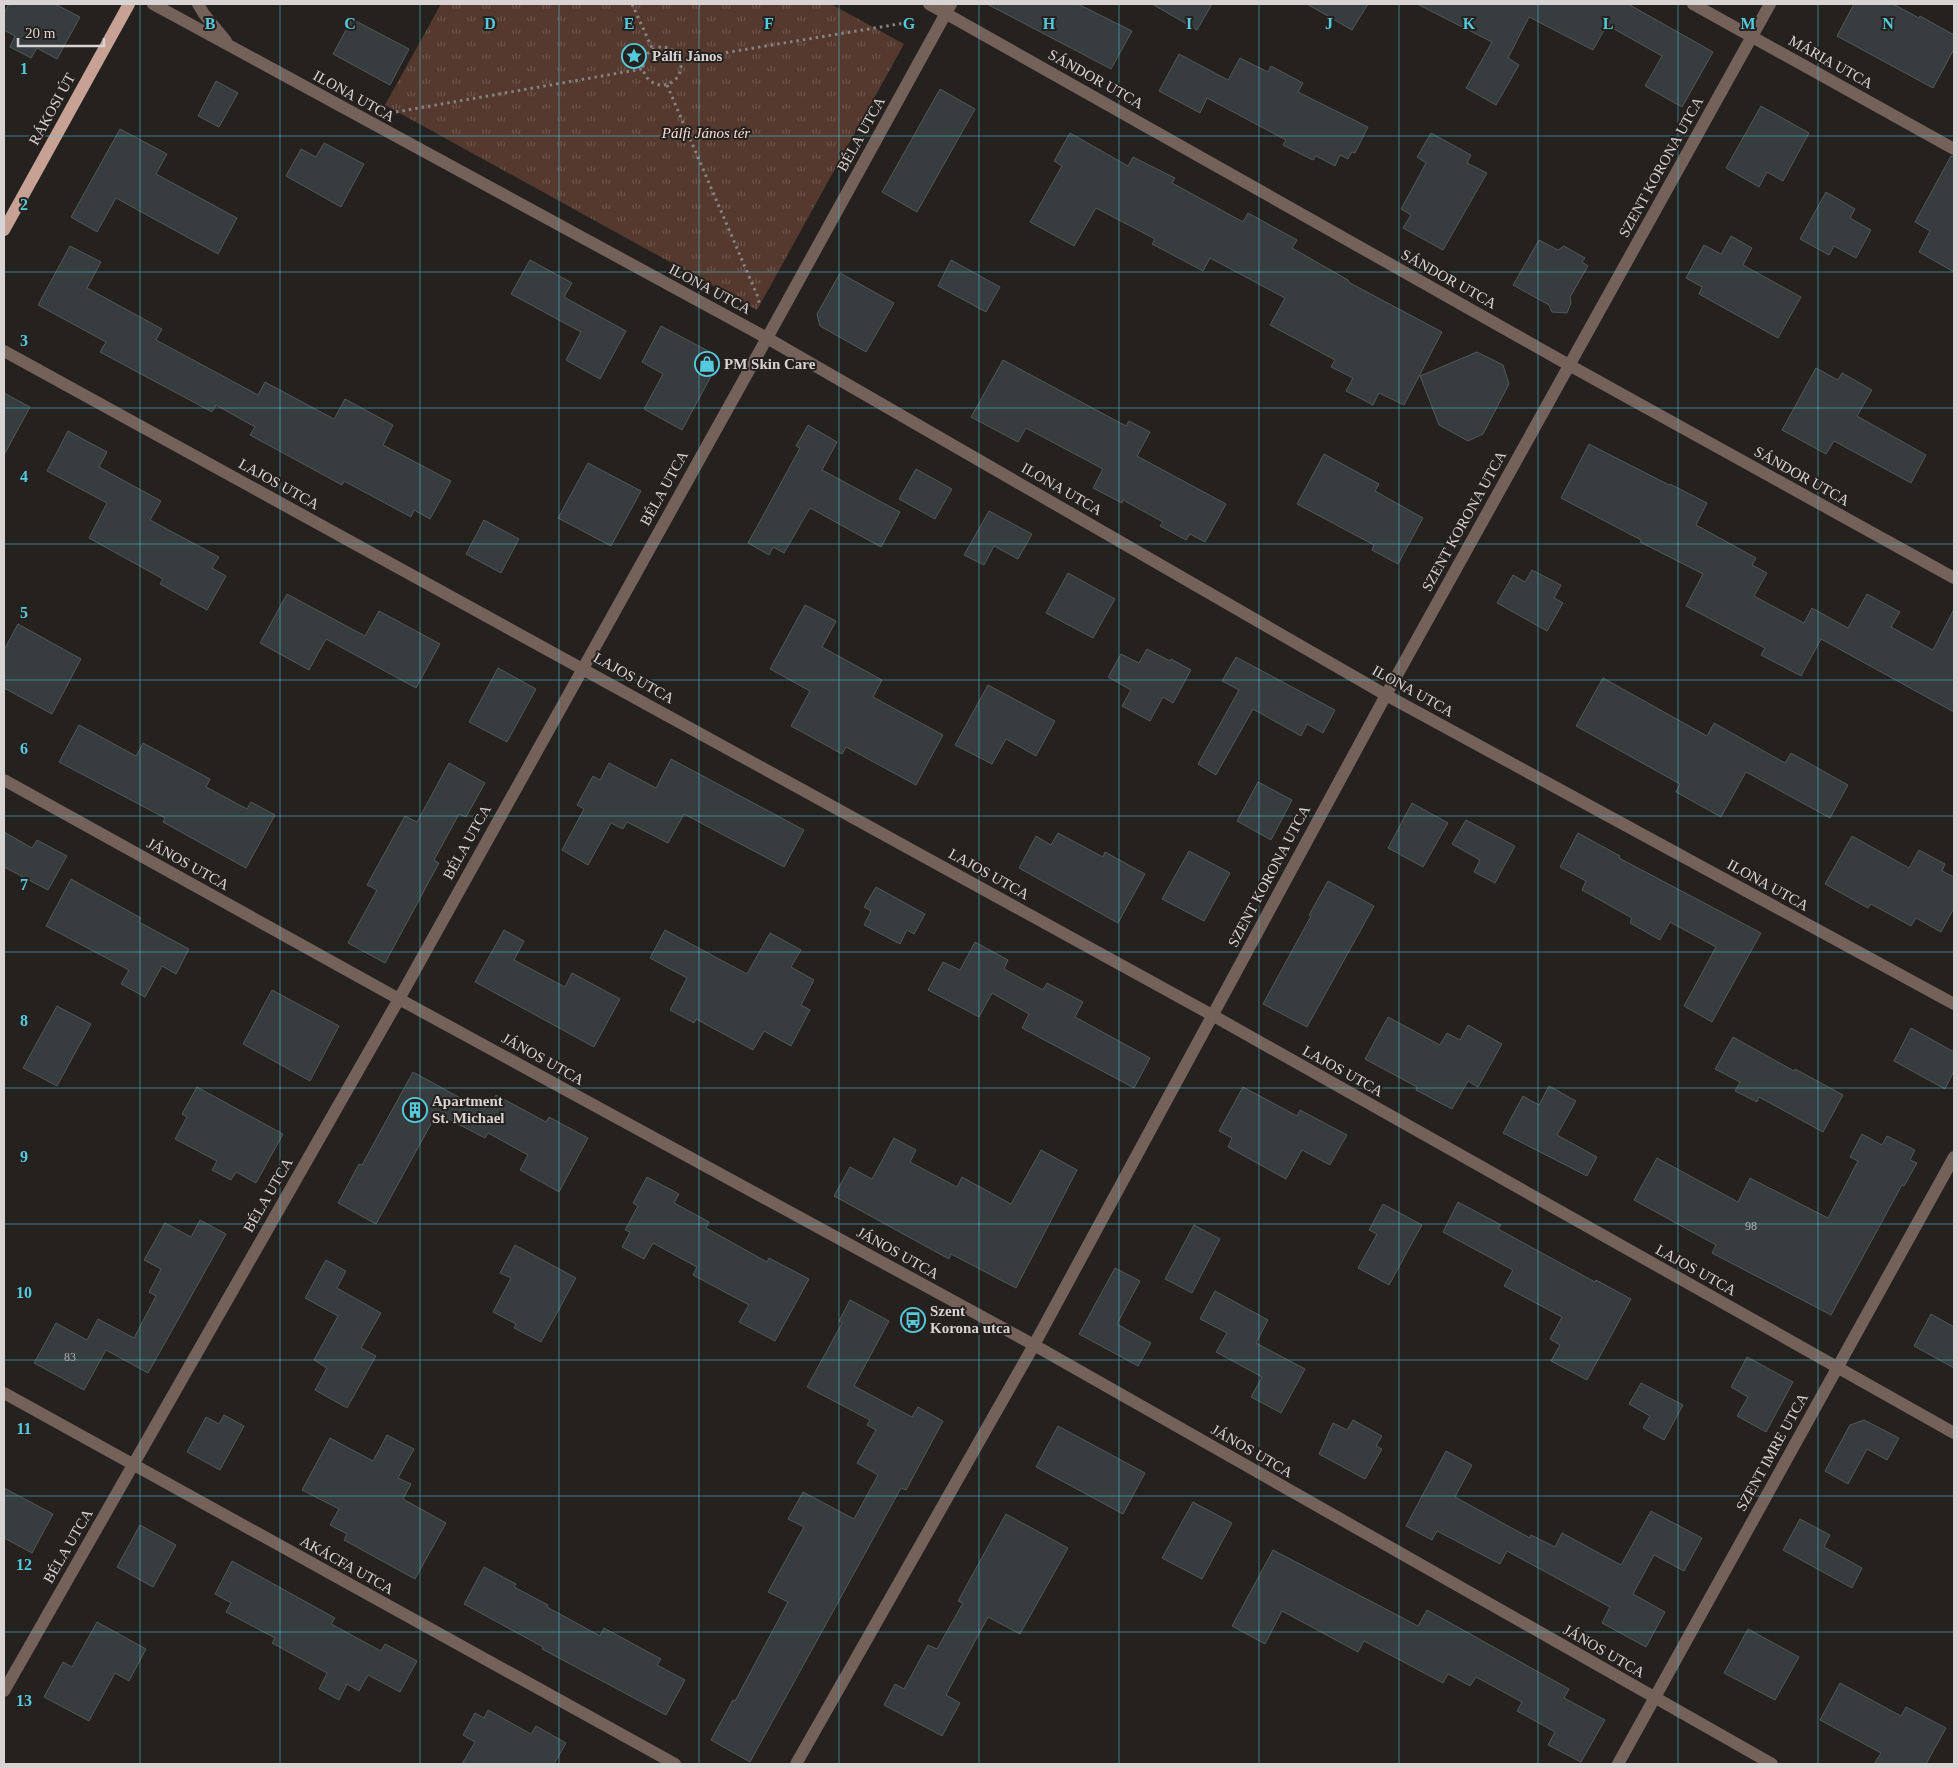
<svg xmlns="http://www.w3.org/2000/svg" width="1958" height="1768" font-family="Georgia,serif">
<defs>
<pattern id="grass-tufts" width="24" height="20" patternUnits="userSpaceOnUse" patternTransform="scale(1.25)"><rect width="24" height="20" fill="#55392e"/><path d="M3 7l-1-3M5 7V3M7 7l1-3M15 17l-1-3M17 17v-4M19 17l1-3" fill="none" stroke="#6d554b"/></pattern>
</defs>
<rect width="100%" height="100%" fill="#25211f"/>
<path fill="url(#grass-tufts)" d="M441,4H831L904,44L757,310L385,105Z"/>
<path fill="#373c3e" stroke="#525859" d="M9,4H55L80,17L57,59L37,48L31,58L10,47L15,36L4,30V13Z
M987,4H1078L1132,31L1111,69Z
M1152,4H1212L1197,30Z
M1307,4H1368L1352,30Z
M1417,4H1628L1713,52L1682,107L1645,86L1662,56L1607,25L1593,50L1529,17L1508,58L1519,65L1496,105L1466,88L1492,42Z
M1854,4H1893L1919,18L1920,16L1954,35V49L1933,88L1837,36Z
M352,19L409,49L390,85L333,54Z
M1179,54L1228,80L1240,58L1268,72L1271,66L1303,83L1298,92L1368,127L1355,153L1352,152L1348,159L1340,155L1335,166L1316,156L1313,160L1283,145L1286,140L1207,98L1200,113L1159,91Z
M216,81L238,93L219,127L198,116Z
M940,89L975,109L917,212L882,192Z
M1761,106L1809,133L1783,181L1767,172L1759,187L1726,168Z
M120,129L167,154L156,174L237,218L218,254L116,198L97,232L71,217Z
M1070,133L1128,166L1133,157L1175,178L1172,183L1243,222L1248,213L1297,240L1292,248L1348,280L1350,283L1442,332L1404,405L1379,393L1373,405L1346,391L1353,378L1331,367L1335,360L1270,325L1285,298L1210,258L1203,271L1152,244L1155,239L1096,208L1074,246L1030,222L1062,166L1054,161Z
M1431,133L1471,155L1467,163L1487,173L1443,250L1403,228L1411,215L1401,209L1426,163L1417,157Z
M324,143L364,164L341,207L286,176L301,149L316,157Z
M1951,156L1954,157V272L1919,252L1930,231L1915,222Z
M1826,192L1855,209L1850,218L1871,230L1856,258L1834,246L1829,255L1800,239Z
M1731,236L1752,248L1743,265L1801,297L1778,338L1699,294L1702,287L1686,278L1704,245L1721,254Z
M1539,240L1558,250L1564,246L1585,258L1582,262L1588,266L1570,297L1571,303L1567,313L1552,312L1549,305L1513,285Z
M70,246L101,262L87,288L162,329L156,340L258,395L265,382L334,419L345,399L393,425L383,445L451,481L430,519L414,510L411,517L344,481L342,485L250,435L255,427L216,405L212,412L100,352L106,342L38,305Z
M530,260L572,283L564,297L626,331L600,379L566,360L581,332L511,294Z
M951,260L1000,287L986,312L938,286Z
M840,273L894,303L866,352L820,326L817,314Z
M661,326L710,352L716,367L682,430L644,409L663,374L642,362Z
M1477,352L1503,365L1509,384L1483,434L1468,441L1439,425L1420,376Z
M1003,360L1126,426L1129,421L1150,432L1137,456L1226,504L1205,542L1190,534L1186,540L1160,526L1163,522L1123,500L1122,503L1093,488L1103,469L1026,428L1018,442L971,417Z
M1816,368L1838,380L1842,373L1872,390L1857,416L1926,455L1911,483L1834,441L1826,454L1782,430Z
M4,393L30,407L4,455Z
M808,425L837,442L822,470L900,512L881,547L810,508L784,553L773,547L769,555L748,543L800,448L796,446Z
M68,431L107,452L99,467L161,501L150,520L219,557L212,568L226,576L207,610L160,584L163,579L89,538L107,503L47,471Z
M1589,444L1669,485L1670,484L1707,503L1696,525L1756,558L1752,565L1767,573L1754,596L1804,623L1812,608L1848,628L1867,594L1900,612L1891,627L1933,650L1954,609V712L1821,639L1801,676L1761,655L1765,648L1686,606L1703,574L1640,542L1641,540L1561,498Z
M1324,454L1379,484L1375,491L1423,518L1398,564L1372,550L1374,545L1297,504Z
M588,463L641,491L611,546L558,518Z
M916,469L952,489L935,519L899,499Z
M989,511L1032,534L1018,559L994,546L984,565L964,555Z
M484,520L519,539L501,573L466,554Z
M1532,570L1561,585L1554,598L1563,603L1547,631L1497,603L1513,575L1525,582Z
M1068,573L1115,599L1093,638L1046,613Z
M287,594L365,636L379,611L440,644L416,688L326,639L309,670L260,643Z
M805,605L836,621L822,647L882,680L873,697L943,735L916,785L846,747L842,754L791,726L810,691L770,669Z
M18,624L81,659L52,714L4,688V650Z
M1147,649L1170,661L1171,659L1191,670L1173,703L1163,697L1150,721L1122,706L1131,690L1108,677L1121,654L1139,663Z
M1236,657L1335,710L1323,733L1307,724L1301,736L1253,709L1216,775L1198,764L1239,690L1222,681Z
M498,668L536,689L507,742L469,722Z
M1603,678L1707,736L1714,723L1785,763L1791,753L1848,785L1830,818L1746,772L1721,817L1676,792L1680,784L1576,726Z
M988,685L1055,721L1036,756L1006,739L992,764L955,745Z
M79,725L136,756L143,743L210,779L206,787L247,809L251,802L275,815L246,868L163,822L165,818L59,762Z
M671,759L804,830L784,867L684,814L668,843L627,822L623,829L611,823L588,865L562,850L584,809L577,805L593,776L600,780L609,763L656,788Z
M449,763L485,783L466,817L459,814L434,860L439,863L385,963L348,943L377,890L367,885L405,816L417,822Z
M1258,782L1292,800L1271,840L1237,821Z
M1412,803L1448,823L1423,867L1388,848Z
M1466,820L1515,846L1495,883L1474,872L1480,860L1452,844Z
M4,832L32,848L37,840L67,856L48,890L4,867Z
M1058,833L1103,857L1105,852L1145,874L1118,923L1019,868L1036,836L1051,845Z
M1578,833L1620,856L1619,858L1761,933L1712,1022L1684,1006L1716,947L1670,922L1660,940L1630,923L1632,918L1582,890L1586,881L1560,867Z
M1852,836L1909,868L1919,850L1945,864L1942,871L1954,877V908L1941,932L1916,918L1911,926L1871,904L1868,908L1825,884Z
M1189,851L1230,873L1204,921L1162,899Z
M71,879L141,918L139,922L189,949L176,974L162,966L145,997L121,984L129,970L46,926Z
M1328,881L1374,906L1307,1027L1263,1004L1311,916L1309,915Z
M876,887L925,914L914,934L907,930L900,944L864,925L871,911L864,907Z
M504,930L524,941L514,960L565,987L572,973L620,999L594,1047L475,982Z
M665,930L747,974L770,933L801,950L791,967L814,980L801,1005L810,1010L791,1046L764,1031L753,1050L696,1019L694,1023L670,1010L687,978L650,958Z
M975,942L1008,960L1004,969L1043,990L1047,983L1083,1002L1075,1017L1150,1058L1134,1088L1022,1028L1029,1014L992,993L979,1017L928,990L943,962L960,970Z
M272,990L339,1026L310,1081L243,1044Z
M57,1006L91,1024L57,1086L23,1068Z
M1388,1017L1440,1045L1447,1033L1460,1040L1468,1025L1502,1044L1478,1087L1468,1081L1452,1109L1416,1090L1417,1087L1365,1059Z
M1911,1028L1954,1052V1071L1945,1089L1894,1061Z
M1733,1037L1794,1071L1795,1069L1843,1095L1823,1132L1759,1097L1757,1102L1735,1091L1740,1082L1715,1069Z
M413,1072L475,1106L479,1098L491,1104L496,1095L546,1122L549,1117L588,1138L559,1192L520,1170L528,1155L488,1133L485,1138L437,1113L376,1224L338,1203L359,1164L362,1165Z
M1549,1086L1576,1101L1557,1135L1597,1157L1587,1176L1503,1133L1523,1096L1539,1105Z
M197,1087L283,1134L256,1183L236,1172L231,1180L212,1170L217,1161L175,1139L187,1117L182,1114Z
M1243,1087L1297,1116L1300,1110L1347,1135L1330,1165L1302,1150L1286,1179L1228,1147L1232,1138L1219,1131Z
M1862,1134L1882,1145L1887,1136L1915,1150L1910,1160L1917,1163L1904,1186L1902,1185L1831,1315L1712,1253L1716,1245L1634,1200L1657,1158L1738,1202L1750,1178L1828,1218L1858,1161L1850,1157Z
M894,1138L916,1150L910,1162L957,1187L962,1177L1011,1204L1041,1150L1077,1170L1016,1288L951,1254L949,1259L834,1196L850,1167L872,1179Z
M647,1177L679,1194L674,1203L709,1222L706,1228L767,1262L769,1258L809,1279L775,1341L739,1322L749,1305L693,1275L697,1267L653,1243L644,1259L622,1247L630,1232L625,1230L638,1206L633,1203Z
M1458,1202L1501,1225L1498,1229L1595,1282L1596,1280L1631,1299L1587,1380L1551,1361L1560,1345L1550,1339L1562,1317L1504,1286L1513,1270L1443,1232Z
M1383,1204L1422,1225L1389,1285L1358,1268L1377,1234L1369,1230Z
M200,1220L226,1234L148,1373L106,1350L84,1390L34,1363L56,1323L87,1340L98,1319L134,1338L156,1296L149,1292L161,1269L144,1260L165,1223L191,1237Z
M1194,1225L1220,1239L1192,1293L1165,1279Z
M515,1245L576,1278L541,1342L514,1328L516,1324L493,1312L511,1278L500,1273Z
M326,1260L346,1271L337,1288L381,1313L361,1348L376,1356L347,1408L315,1390L327,1368L314,1360L338,1316L305,1298Z
M1115,1268L1140,1281L1117,1324L1151,1343L1138,1366L1079,1334Z
M1215,1291L1268,1320L1256,1343L1305,1369L1281,1413L1251,1397L1262,1377L1216,1352L1227,1333L1200,1319Z
M850,1300L889,1321L854,1386L912,1417L918,1407L943,1421L906,1490L901,1488L750,1762L711,1740L733,1700L735,1701L788,1602L768,1592L804,1527L788,1519L803,1492L854,1519L878,1475L857,1463L876,1430L867,1425L870,1420L807,1387L842,1323L839,1321Z
M1931,1314L1954,1327V1368L1914,1346Z
M1747,1357L1793,1382L1766,1432L1737,1416L1748,1397L1731,1387Z
M1641,1383L1683,1405L1664,1440L1643,1428L1650,1416L1629,1404Z
M224,1415L244,1426L220,1470L187,1452L206,1417L219,1424Z
M1353,1420L1382,1436L1376,1446L1382,1449L1365,1479L1319,1454L1333,1423L1347,1430Z
M1864,1420L1899,1438L1887,1460L1867,1449L1848,1484L1825,1471L1850,1425Z
M1058,1426L1145,1473L1123,1514L1036,1467Z
M387,1435L414,1449L398,1478L411,1484L403,1499L446,1523L415,1579L344,1540L347,1534L330,1525L339,1509L302,1490L330,1438L373,1461Z
M1446,1451L1472,1465L1455,1497L1530,1538L1531,1535L1555,1547L1562,1533L1621,1565L1651,1511L1702,1538L1684,1571L1654,1555L1633,1594L1665,1612L1646,1647L1602,1623L1610,1607L1507,1551L1500,1564L1437,1531L1432,1540L1406,1526Z
M4,1488L53,1514L32,1553L4,1538Z
M1193,1502L1232,1523L1202,1579L1162,1558Z
M1006,1514L1068,1548L1020,1634L988,1617L946,1695L960,1703L942,1736L884,1705L895,1684L904,1689L928,1645L937,1649L963,1603L958,1601Z
M1800,1519L1830,1535L1824,1547L1862,1568L1852,1588L1783,1550Z
M140,1525L176,1545L153,1587L117,1567Z
M1273,1550L1418,1626L1427,1610L1569,1689L1564,1698L1605,1720L1581,1762L1548,1745L1555,1732L1517,1711L1522,1702L1476,1677L1470,1686L1448,1674L1443,1683L1364,1641L1358,1652L1282,1611L1265,1644L1232,1626Z
M232,1561L335,1618L331,1624L381,1651L385,1644L417,1661L400,1692L368,1675L359,1691L347,1684L339,1700L319,1689L327,1673L272,1643L275,1638L226,1612L231,1603L215,1594Z
M484,1567L516,1584L514,1587L548,1605L547,1607L600,1636L604,1628L661,1659L657,1665L685,1680L666,1715L542,1649L543,1647L464,1604Z
M97,1622L146,1649L129,1681L115,1673L89,1721L44,1697L63,1662L72,1667Z
M1748,1629L1799,1657L1775,1700L1724,1673Z
M1840,1683L1901,1716L1906,1707L1946,1728L1926,1764H1874L1881,1753L1820,1720Z
M488,1710L531,1734L536,1726L566,1743L554,1764H462L475,1742L463,1735L475,1713L484,1718Z"/>
<g fill="none" stroke-linecap="round" stroke-linejoin="round">
<path stroke="#858280" stroke-width="3" stroke-dasharray="2.5 4" stroke-linecap="butt" d="M632,4L652,48
M643 66a19 19 0 1 1 38 0a19 19 0 1 1-38 0Z
M681,60L917,21
M667,85L757,295L760,306
M396,112L642,69"/>
<path stroke="#74615a" stroke-width="12" d="M153,4L767,338L1386,695L1954,1004
M198,4L204,14L226,41
M929,4L1569,365L1954,578
M1693,4L1954,149
M4,351L1212,1015L1954,1433
M4,780L399,999L1034,1345L1772,1764
M4,1393L675,1764
M4,1691L399,999L767,338L951,4
M796,1764L1034,1345L1386,695L1770,4
M1618,1764L1954,1157"/>
<path stroke="#c7a193" stroke-width="12" d="M4,230L129,4"/>
</g>
<path fill="none" stroke="#55cade" stroke-width="1" stroke-opacity="0.55" d="M140,4V1764M280,4V1764M420,4V1764M559,4V1764M699,4V1764M839,4V1764M979,4V1764M1119,4V1764M1259,4V1764M1399,4V1764M1538,4V1764M1678,4V1764M1818,4V1764M4,136H1954M4,272H1954M4,408H1954M4,544H1954M4,680H1954M4,816H1954M4,952H1954M4,1088H1954M4,1224H1954M4,1360H1954M4,1496H1954M4,1632H1954"/>
<defs>
<symbol id="sight-ring" viewBox="-11 -11 22 22"><circle r="9.5" fill="#25211f" stroke="#55cade" stroke-width="1.5"/><path d="M0-6L1.8-2.2L6-1.7L2.9 1.2L3.7 5.4L0 3.3L-3.7 5.4L-2.9 1.2L-6-1.7L-1.8-2.2Z" fill="#55cade"/></symbol>
<symbol id="shop-ring" viewBox="-11 -11 22 22"><circle r="9.5" fill="#25211f" stroke="#55cade" stroke-width="1.5"/><path d="M-5-2.5h2.3a2.7 3.5 0 0 1 5.4 0H5L5.5 6h-11ZM-1.5-2.5h3a1.5 2.3 0 0 0-3 0Z" fill="#55cade"/></symbol>
<symbol id="building-ring" viewBox="-11 -11 22 22"><circle r="9.5" fill="#25211f" stroke="#55cade" stroke-width="1.5"/><path d="M-4-6H4V6H1V3H-1V6H-4ZM-2.5-4.3h1.7v1.8h-1.7ZM.8-4.3h1.7v1.8H.8ZM-2.5-1h1.7V.8h-1.7ZM.8-1h1.7V.8H.8Z" fill="#55cade"/></symbol>
<symbol id="bus-ring" viewBox="-11 -11 22 22"><circle r="9.5" fill="#25211f" stroke="#55cade" stroke-width="1.5"/><path d="M-5-6H5V4H4V6H2V4H-2V6H-4V4H-5ZM-3.5-4V0h7V-4ZM-3.5 1.2v1.5H-2V1.2ZM2 1.2v1.5H3.5V1.2Z" fill="#55cade"/></symbol>
</defs>
<g fill-rule="evenodd">
<use href="#sight-ring" x="620" y="42" width="28" height="28"/>
<use href="#shop-ring" x="693" y="350" width="28" height="28"/>
<use href="#building-ring" x="401" y="1096" width="28" height="28"/>
<use href="#bus-ring" x="899" y="1306" width="28" height="28"/>
</g>
<g text-anchor="middle" dominant-baseline="central" stroke-width="4" stroke-linejoin="round" paint-order="stroke">
<g font-size="12" fill="#afaeae">
<text x="1751" y="1226">98</text>
<text x="70" y="1357">83</text>
</g>
<g font-size="15" font-weight="bold" fill="#d7d4d3" stroke="#25211f" text-anchor="start">
<text x="652" y="56">Pálfi János</text>
<text x="724" y="364">PM Skin Care</text>
<text x="432" y="1101">Apartment<tspan x="432" dy="17">St. Michael</tspan></text>
<text x="930" y="1311">Szent<tspan x="930" dy="17">Korona utca</tspan></text>
</g>
<g font-size="15" fill="#d7d4d3" stroke="#25211f">
<text transform="translate(1831 62) rotate(29)">MÁRIA UTCA</text>
<text transform="translate(1096 79) rotate(29)">SÁNDOR UTCA</text>
<text transform="translate(354 96) rotate(29)">ILONA UTCA</text>
<text transform="translate(52 109) rotate(-61)">RÁKOSI ÚT</text>
<text transform="translate(861 134) rotate(-61)">BÉLA UTCA</text>
<text transform="translate(1661 167) rotate(-61)">SZENT KORONA UTCA</text>
<text transform="translate(1449 279) rotate(29)">SÁNDOR UTCA</text>
<text transform="translate(710 289) rotate(28)">ILONA UTCA</text>
<text transform="translate(1802 476) rotate(29)">SÁNDOR UTCA</text>
<text transform="translate(279 484) rotate(29)">LAJOS UTCA</text>
<text transform="translate(664 488) rotate(-61)">BÉLA UTCA</text>
<text transform="translate(1062 489) rotate(30)">ILONA UTCA</text>
<text transform="translate(1464 521) rotate(-61)">SZENT KORONA UTCA</text>
<text transform="translate(634 678) rotate(29)">LAJOS UTCA</text>
<text transform="translate(1413 691) rotate(29)">ILONA UTCA</text>
<text transform="translate(467 842) rotate(-61)">BÉLA UTCA</text>
<text transform="translate(188 864) rotate(29)">JÁNOS UTCA</text>
<text transform="translate(989 874) rotate(29)">LAJOS UTCA</text>
<text transform="translate(1269 876) rotate(-62)">SZENT KORONA UTCA</text>
<text transform="translate(1768 885) rotate(29)">ILONA UTCA</text>
<text transform="translate(543 1059) rotate(29)">JÁNOS UTCA</text>
<text transform="translate(1343 1071) rotate(29)">LAJOS UTCA</text>
<text transform="translate(268 1195) rotate(-60)">BÉLA UTCA</text>
<text transform="translate(898 1253) rotate(29)">JÁNOS UTCA</text>
<text transform="translate(1696 1270) rotate(29)">LAJOS UTCA</text>
<text transform="translate(1252 1451) rotate(30)">JÁNOS UTCA</text>
<text transform="translate(1772 1452) rotate(-61)">SZENT IMRE UTCA</text>
<text transform="translate(68 1546) rotate(-60)">BÉLA UTCA</text>
<text transform="translate(347 1565) rotate(29)">AKÁCFA UTCA</text>
<text transform="translate(1604 1651) rotate(30)">JÁNOS UTCA</text>
</g>
<g font-size="15" font-style="italic" fill="#faddd2" stroke="#25211f">
<text x="706" y="133">Pálfi János tér</text>
</g>
</g>
<g font-size="16" text-anchor="middle" font-weight="bold" fill="#55cade" stroke="#25211f" stroke-width="4" stroke-linejoin="round" paint-order="stroke">
<text x="210" y="29">B</text>
<text x="350" y="29">C</text>
<text x="490" y="29">D</text>
<text x="629" y="29">E</text>
<text x="769" y="29">F</text>
<text x="909" y="29">G</text>
<text x="1049" y="29">H</text>
<text x="1189" y="29">I</text>
<text x="1329" y="29">J</text>
<text x="1469" y="29">K</text>
<text x="1608" y="29">L</text>
<text x="1748" y="29">M</text>
<text x="1888" y="29">N</text>
<text x="24" y="74">1</text>
<text x="24" y="210">2</text>
<text x="24" y="346">3</text>
<text x="24" y="482">4</text>
<text x="24" y="618">5</text>
<text x="24" y="754">6</text>
<text x="24" y="890">7</text>
<text x="24" y="1026">8</text>
<text x="24" y="1162">9</text>
<text x="24" y="1298">10</text>
<text x="24" y="1434">11</text>
<text x="24" y="1570">12</text>
<text x="24" y="1706">13</text>
</g>
<rect width="1958" height="1768" fill="none" stroke="#d7d4d3" stroke-width="10"/>
<path d="M18 38v8h86v-8" fill="none" stroke="#d7d4d3" stroke-width="2.5"/>
<text x="25" y="38" font-size="15" fill="#d7d4d3" stroke="#25211f" stroke-width="4" paint-order="stroke">20 m</text>
</svg>
